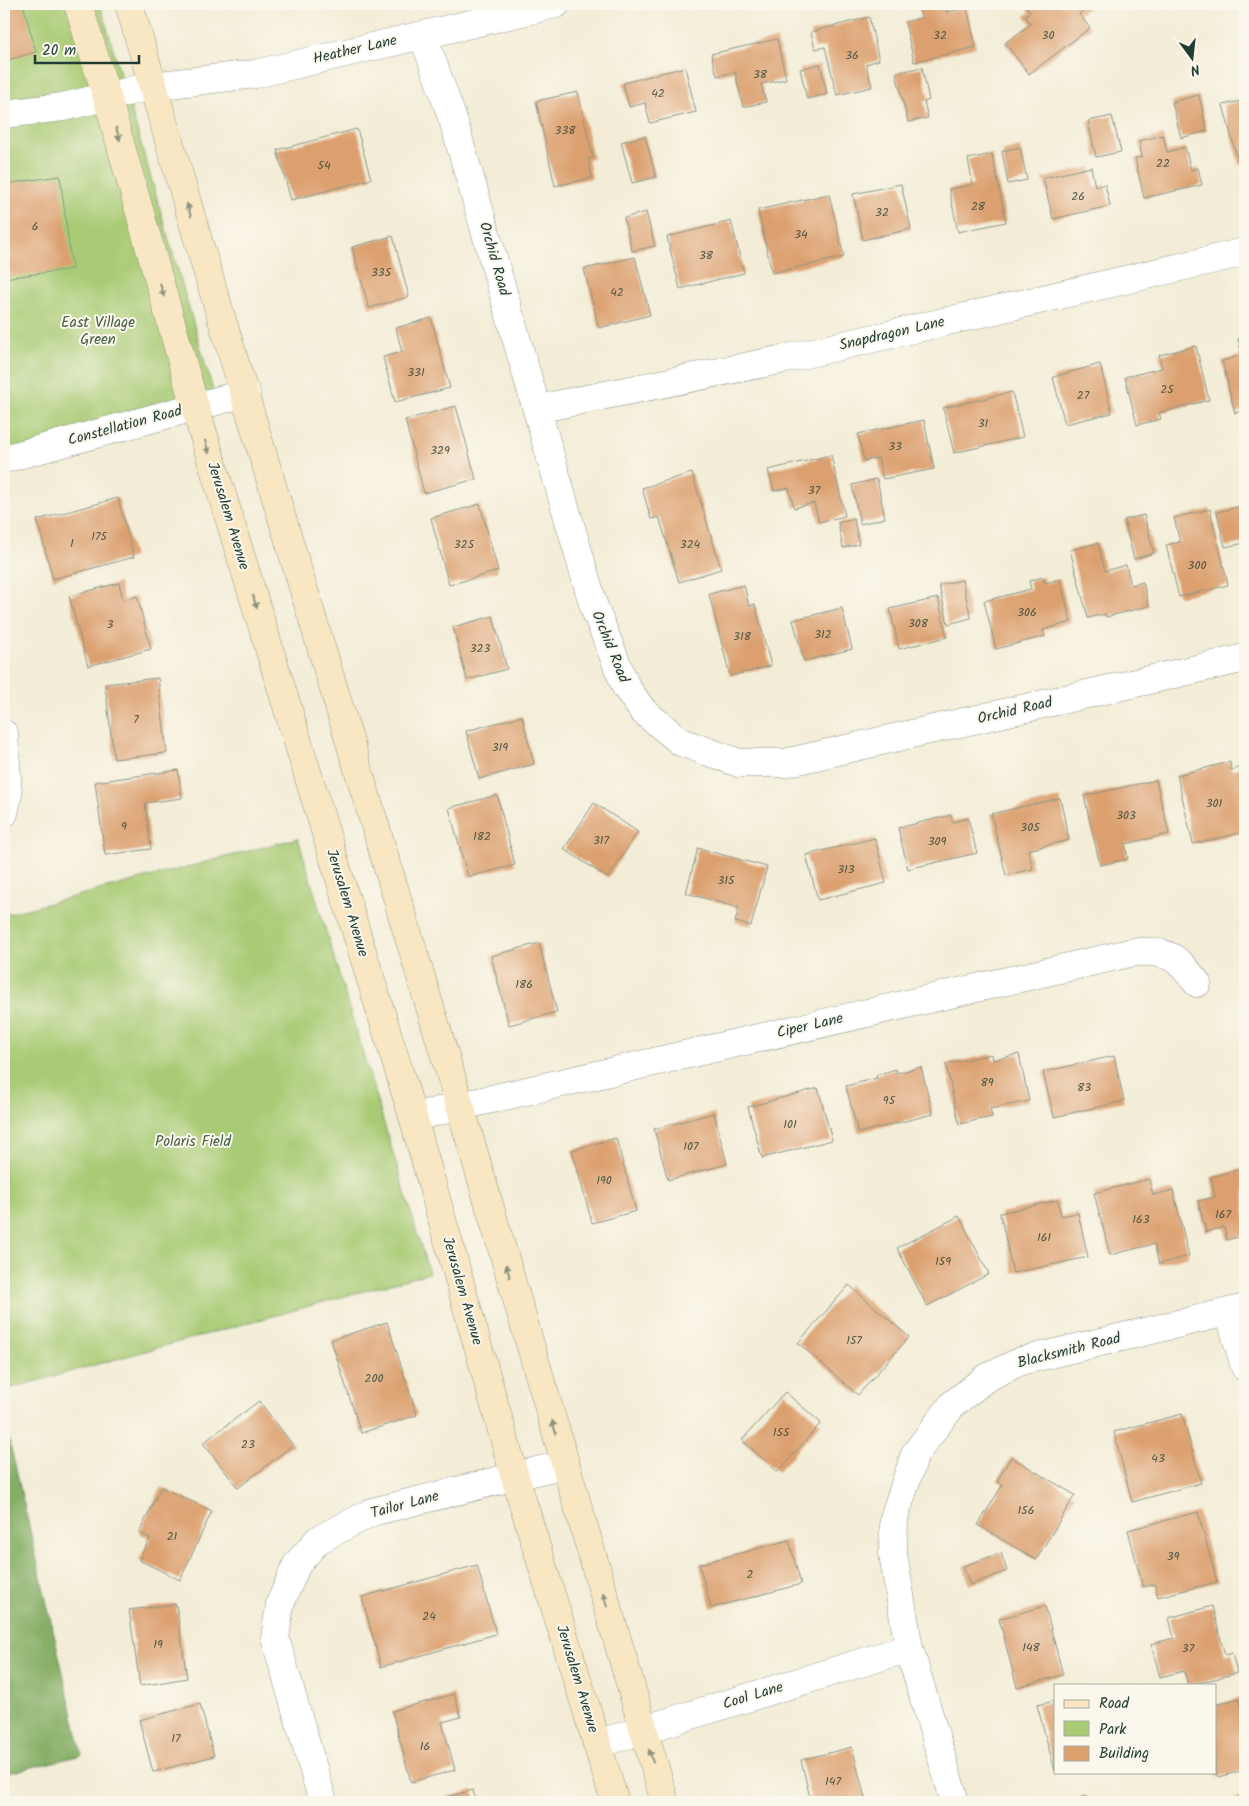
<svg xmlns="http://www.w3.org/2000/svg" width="1249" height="1806" font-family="Kalam,sans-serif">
<rect width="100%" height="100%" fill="#fbf7ec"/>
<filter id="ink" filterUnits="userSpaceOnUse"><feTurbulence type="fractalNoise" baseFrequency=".02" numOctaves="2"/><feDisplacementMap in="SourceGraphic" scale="10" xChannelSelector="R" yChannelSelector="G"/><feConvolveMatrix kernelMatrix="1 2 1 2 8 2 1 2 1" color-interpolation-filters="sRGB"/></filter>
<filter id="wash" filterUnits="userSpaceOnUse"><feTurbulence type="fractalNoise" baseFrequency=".0096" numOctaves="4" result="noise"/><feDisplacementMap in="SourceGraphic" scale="20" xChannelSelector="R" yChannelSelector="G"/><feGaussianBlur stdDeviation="1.12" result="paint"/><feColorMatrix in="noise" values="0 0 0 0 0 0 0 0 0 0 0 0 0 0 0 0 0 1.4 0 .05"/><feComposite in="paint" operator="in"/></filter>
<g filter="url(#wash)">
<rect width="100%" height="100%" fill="#f3edd7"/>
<path fill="#a9cb74" stroke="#648454" d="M4,4H100L215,397L4,456Z
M298,838L429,1273L4,1390V915Z"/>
<path fill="#86af66" stroke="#52764d" d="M4,1418L82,1755L4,1774Z"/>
<g id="blocks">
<path fill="#dca06f" d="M4,4H23L36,52L4,61Z
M939,4H945L947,12L967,8L976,47L914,62L905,22L921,18L919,8Z
M1024,4H1086L1089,7L1079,14L1090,28L1029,74L1005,43L1031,24L1025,16L1030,12Z
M869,17L879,60L866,64L872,87L837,95L825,47L815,49L811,32Z
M777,39L786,79L761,84L766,102L743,107L735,72L717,76L711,54Z
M820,64L827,94L807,99L800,69Z
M685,67L696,112L650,123L645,103L629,107L623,83Z
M922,67L929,100L924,102L928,118L908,122L896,73Z
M578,92L593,158L588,159L592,178L555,186L536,101Z
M1199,95L1207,131L1181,138L1172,102Z
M1245,100V164L1239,165L1223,105Z
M1112,116L1121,152L1096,157L1088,121Z
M357,129L371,179L291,200L277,150Z
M1163,135L1167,152L1185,147L1191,170L1198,168L1202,185L1144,198L1135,158L1142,157L1139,141Z
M645,136L656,177L632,183L621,142Z
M1020,147L1027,180L1008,184L1002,151Z
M992,154L1006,222L958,232L949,189L973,185L968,159Z
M1091,167L1095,187L1105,184L1110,206L1053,219L1043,178Z
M60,176L72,269L4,278V184Z
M901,184L911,229L863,240L853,194Z
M829,194L844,257L772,273L758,210Z
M646,212L655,246L632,251L624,218Z
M731,221L744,273L680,289L667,237Z
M393,236L409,297L369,308L352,247Z
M635,257L650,315L599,328L584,269Z
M431,318L450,388L395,402L383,357L402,352L396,328Z
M1245,337V410L1235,413L1222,361L1242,355L1238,339Z
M1196,346L1209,400L1159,413L1161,419L1137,425L1125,377L1162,368L1159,355Z
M1100,364L1112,413L1065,424L1053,377Z
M1012,392L1023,437L954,453L943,408Z
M456,406L476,479L424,493L405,420Z
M924,420L934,469L883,479L878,458L864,461L858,434Z
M831,455L845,516L819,522L814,503L794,508L789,488L774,491L768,470Z
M692,473L721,569L679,582L659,517L651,519L642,488Z
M877,479L885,518L860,524L852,485Z
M118,498L134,557L53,579L37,520Z
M480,504L498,571L449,585L431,518Z
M1241,506L1245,524V543L1225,547L1217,512Z
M1210,509L1228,585L1179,597L1166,545L1180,542L1174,518Z
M1144,515L1154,553L1134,559L1124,520Z
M854,519L859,544L843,548L838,523Z
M1098,543L1105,571L1126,565L1131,585L1143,582L1149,606L1106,617L1105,614L1088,618L1070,550Z
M1043,577L1045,583L1060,579L1071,622L1043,630L1045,636L996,649L984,601L1031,589L1029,581Z
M962,580L971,618L948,624L939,585Z
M119,583L123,600L137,596L151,649L88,666L69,596Z
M744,585L749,606L755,604L771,666L730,676L709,594Z
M938,598L947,637L899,649L890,609Z
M842,608L852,649L804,661L793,620Z
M493,616L507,669L467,680L453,627Z
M158,678L167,753L114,759L105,684Z
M522,716L534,764L479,779L466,731Z
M1230,762L1231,770L1245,766V832L1193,844L1177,775Z
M178,770L182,798L145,803L151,849L105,855L95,782Z
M1156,780L1169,834L1125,844L1128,859L1100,865L1084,796Z
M497,795L515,865L468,877L449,808Z
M1060,798L1069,840L1028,850L1033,869L1006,875L991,814Z
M594,803L638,832L608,878L564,849Z
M951,815L953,822L968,818L977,853L908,869L898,828Z
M875,838L886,883L818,900L806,855Z
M698,848L767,867L751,926L735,922L739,908L686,893Z
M539,943L557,1012L509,1025L491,956Z
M992,1054L993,1060L1019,1054L1029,1101L990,1109L992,1117L959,1124L946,1064Z
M1114,1056L1124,1101L1054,1117L1043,1072Z
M921,1067L933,1114L858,1133L846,1086L877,1078L876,1075L896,1069L897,1073Z
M818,1088L832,1140L762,1158L748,1107Z
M714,1113L727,1164L668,1180L654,1129Z
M616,1138L636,1211L592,1223L572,1150Z
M1245,1168V1235L1227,1240L1224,1227L1206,1232L1198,1201L1215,1197L1211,1177Z
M1149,1179L1153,1195L1173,1190L1189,1256L1159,1264L1154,1244L1110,1255L1094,1193Z
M1058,1200L1061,1216L1078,1213L1088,1257L1013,1273L1000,1213Z
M959,1216L989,1274L927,1306L897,1248Z
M849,1285L909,1337L858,1395L798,1343Z
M387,1322L417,1415L361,1433L331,1340Z
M785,1392L821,1423L778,1472L742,1440Z
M259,1401L293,1445L238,1488L203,1443Z
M1182,1414L1201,1483L1132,1502L1114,1432Z
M1011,1457L1075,1495L1036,1560L978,1525L1003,1484L997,1481Z
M161,1487L212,1511L180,1580L139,1560L150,1538L139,1533Z
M1198,1512L1217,1582L1158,1597L1155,1584L1143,1587L1128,1530Z
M789,1540L801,1584L711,1608L699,1564Z
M1001,1553L1007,1571L970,1585L963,1566Z
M477,1565L496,1634L381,1667L362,1597Z
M176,1604L187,1678L140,1686L129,1610Z
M1045,1606L1063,1675L1017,1687L999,1619Z
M1212,1606L1225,1655L1232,1653L1237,1673L1192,1685H1188L1184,1671L1160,1677L1151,1644L1174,1638L1169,1618Z
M454,1694L461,1717L442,1722L455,1770L411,1782L392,1711Z
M1239,1698L1245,1720V1770L1218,1777L1215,1768V1705Z
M1055,1701V1771L1037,1705Z
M200,1704L214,1756L153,1772L139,1720Z
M852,1747L866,1802H811L801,1760Z
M473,1790L476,1802H428Z
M1087,1796L1088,1802H1065Z
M1245,1796V1802H1233L1232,1800Z"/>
</g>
</g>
<g filter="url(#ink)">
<use href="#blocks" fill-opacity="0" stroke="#899586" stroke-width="1"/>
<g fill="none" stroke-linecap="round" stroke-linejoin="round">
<defs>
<path id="minor" d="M423,35L454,123L594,607L626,687L643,711L681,742L739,763H785L1245,658
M4,114L63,107L152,86L255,74L556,4
M537,409L784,359L1245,252
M4,459L246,393
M4,734L8,794L4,813
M413,1117L1134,952C1168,950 1176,956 1197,983
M1229,1312L1245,1367
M597,1744L909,1648
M323,1802L275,1638L280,1604L297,1564L318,1540L372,1512L565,1464
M955,1802L909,1648L893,1554L894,1518L915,1454L953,1404L986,1378L1021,1361L1245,1308"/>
<path id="secondary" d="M78,4L107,97L195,407L413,1117L515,1477L615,1802
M129,4L203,257L460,1106L665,1802"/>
</defs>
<use href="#minor" stroke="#899586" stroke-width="29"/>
<use href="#secondary" stroke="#899586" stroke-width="29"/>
<use href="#minor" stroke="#fff" stroke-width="28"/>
<use href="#secondary" stroke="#f9e7c3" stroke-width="28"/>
</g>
<defs><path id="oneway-solid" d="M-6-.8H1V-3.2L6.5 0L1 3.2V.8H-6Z" transform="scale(1.25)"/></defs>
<g fill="#8c927c">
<use href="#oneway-solid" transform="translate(118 134) rotate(74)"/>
<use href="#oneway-solid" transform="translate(189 210) rotate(-107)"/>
<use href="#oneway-solid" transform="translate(162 290) rotate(74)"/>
<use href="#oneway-solid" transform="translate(207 447) rotate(73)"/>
<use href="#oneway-solid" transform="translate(255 602) rotate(73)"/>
<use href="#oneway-solid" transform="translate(508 1271) rotate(-106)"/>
<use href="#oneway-solid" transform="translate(554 1427) rotate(-106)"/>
<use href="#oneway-solid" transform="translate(605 1600) rotate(-106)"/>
<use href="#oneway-solid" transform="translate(651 1756) rotate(-107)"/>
</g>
</g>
<g text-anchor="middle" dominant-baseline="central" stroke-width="4" stroke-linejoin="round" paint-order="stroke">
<g font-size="12" fill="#4e5643">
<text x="940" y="35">32</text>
<text x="1048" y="35">30</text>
<text x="852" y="55">36</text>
<text x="760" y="74">38</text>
<text x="658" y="93">42</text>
<text x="565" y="130">338</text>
<text x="1163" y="163">22</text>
<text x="324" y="165">54</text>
<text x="1078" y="196">26</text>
<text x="978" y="206">28</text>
<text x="882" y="212">32</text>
<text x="35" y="226">6</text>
<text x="801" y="234">34</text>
<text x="706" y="255">38</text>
<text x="381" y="272">335</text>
<text x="617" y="292">42</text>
<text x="416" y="372">331</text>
<text x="1167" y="389">25</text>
<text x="1083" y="395">27</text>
<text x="983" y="423">31</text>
<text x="895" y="446">33</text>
<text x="440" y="450">329</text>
<text x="814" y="490">37</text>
<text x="99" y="536">175</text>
<text x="72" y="543">1</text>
<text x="464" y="544">325</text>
<text x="690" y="544">324</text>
<text x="1197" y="565">300</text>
<text x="1027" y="612">306</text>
<text x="918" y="623">308</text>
<text x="110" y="624">3</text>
<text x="823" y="634">312</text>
<text x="742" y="636">318</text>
<text x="480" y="648">323</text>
<text x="136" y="719">7</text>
<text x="500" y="747">319</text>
<text x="1214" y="803">301</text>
<text x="1126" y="815">303</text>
<text x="124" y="826">9</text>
<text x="1030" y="827">305</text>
<text x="482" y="836">182</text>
<text x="601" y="840">317</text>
<text x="937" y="841">309</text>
<text x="846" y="869">313</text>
<text x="726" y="880">315</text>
<text x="524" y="984">186</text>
<text x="987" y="1082">89</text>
<text x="1084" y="1087">83</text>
<text x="889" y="1100">95</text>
<text x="790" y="1124">101</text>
<text x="691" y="1146">107</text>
<text x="604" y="1180">190</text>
<text x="1223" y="1214">167</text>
<text x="1141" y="1219">163</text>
<text x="1044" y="1237">161</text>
<text x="943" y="1261">159</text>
<text x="854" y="1340">157</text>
<text x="374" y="1378">200</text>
<text x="781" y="1432">155</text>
<text x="248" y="1444">23</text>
<text x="1158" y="1458">43</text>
<text x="1026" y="1510">156</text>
<text x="172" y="1536">21</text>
<text x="1173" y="1556">39</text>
<text x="750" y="1574">2</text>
<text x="429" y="1616">24</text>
<text x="158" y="1644">19</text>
<text x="1031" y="1647">148</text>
<text x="1188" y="1648">37</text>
<text x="176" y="1738">17</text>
<text x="425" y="1746">16</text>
<text x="833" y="1781">147</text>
</g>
<g font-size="15" fill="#1f3d34" stroke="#fbf7ec">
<text transform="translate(355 50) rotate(-13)">Heather Lane</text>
<text transform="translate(494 259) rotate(74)">Orchid Road</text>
<text transform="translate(892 334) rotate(-13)">Snapdragon Lane</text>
<text transform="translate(125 426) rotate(-15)">Constellation Road</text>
<text transform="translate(228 516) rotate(73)">Jerusalem Avenue</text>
<text transform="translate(610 647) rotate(68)">Orchid Road</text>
<text transform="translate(1015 711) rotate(-13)">Orchid Road</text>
<text transform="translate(347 903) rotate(73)">Jerusalem Avenue</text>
<text transform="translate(810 1026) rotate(-13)">Ciper Lane</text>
<text transform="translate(462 1291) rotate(74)">Jerusalem Avenue</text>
<text transform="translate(1069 1351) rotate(-14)">Blacksmith Road</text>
<text transform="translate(405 1505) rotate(-15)">Tailor Lane</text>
<text transform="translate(577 1679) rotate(73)">Jerusalem Avenue</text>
<text transform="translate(753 1696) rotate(-17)">Cool Lane</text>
</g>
<g font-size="15" fill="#426044" stroke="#fbf7ec">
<text x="98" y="323">East Village<tspan x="98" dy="17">Green</tspan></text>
<text x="193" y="1142">Polaris Field</text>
</g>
</g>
<rect width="1249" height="1806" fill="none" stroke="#fbf7ec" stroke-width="20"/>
<rect x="1054" y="1684" width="162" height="90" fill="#fbf7ec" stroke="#a3ada2"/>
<rect x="1064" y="1700" width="25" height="8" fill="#f9e7c3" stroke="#a3ada2"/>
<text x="1099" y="1708" font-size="15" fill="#1f3d34">Road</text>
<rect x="1064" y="1721" width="25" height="15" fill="#a9cb74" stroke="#a3ada2"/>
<text x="1099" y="1734" font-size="15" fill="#1f3d34">Park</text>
<rect x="1064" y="1746" width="25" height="15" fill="#dca06f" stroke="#a3ada2"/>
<text x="1099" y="1758" font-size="15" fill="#1f3d34">Building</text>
<g transform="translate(1192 58) rotate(165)" stroke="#fbf7ec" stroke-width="4" paint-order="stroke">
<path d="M0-4L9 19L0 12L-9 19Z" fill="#1f3d34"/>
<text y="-8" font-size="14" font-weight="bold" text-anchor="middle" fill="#1f3d34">N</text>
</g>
<path d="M35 55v8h104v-8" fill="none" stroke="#1f3d34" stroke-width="2.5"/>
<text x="42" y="55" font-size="15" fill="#1f3d34" stroke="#fbf7ec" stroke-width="4" paint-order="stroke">20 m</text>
</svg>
